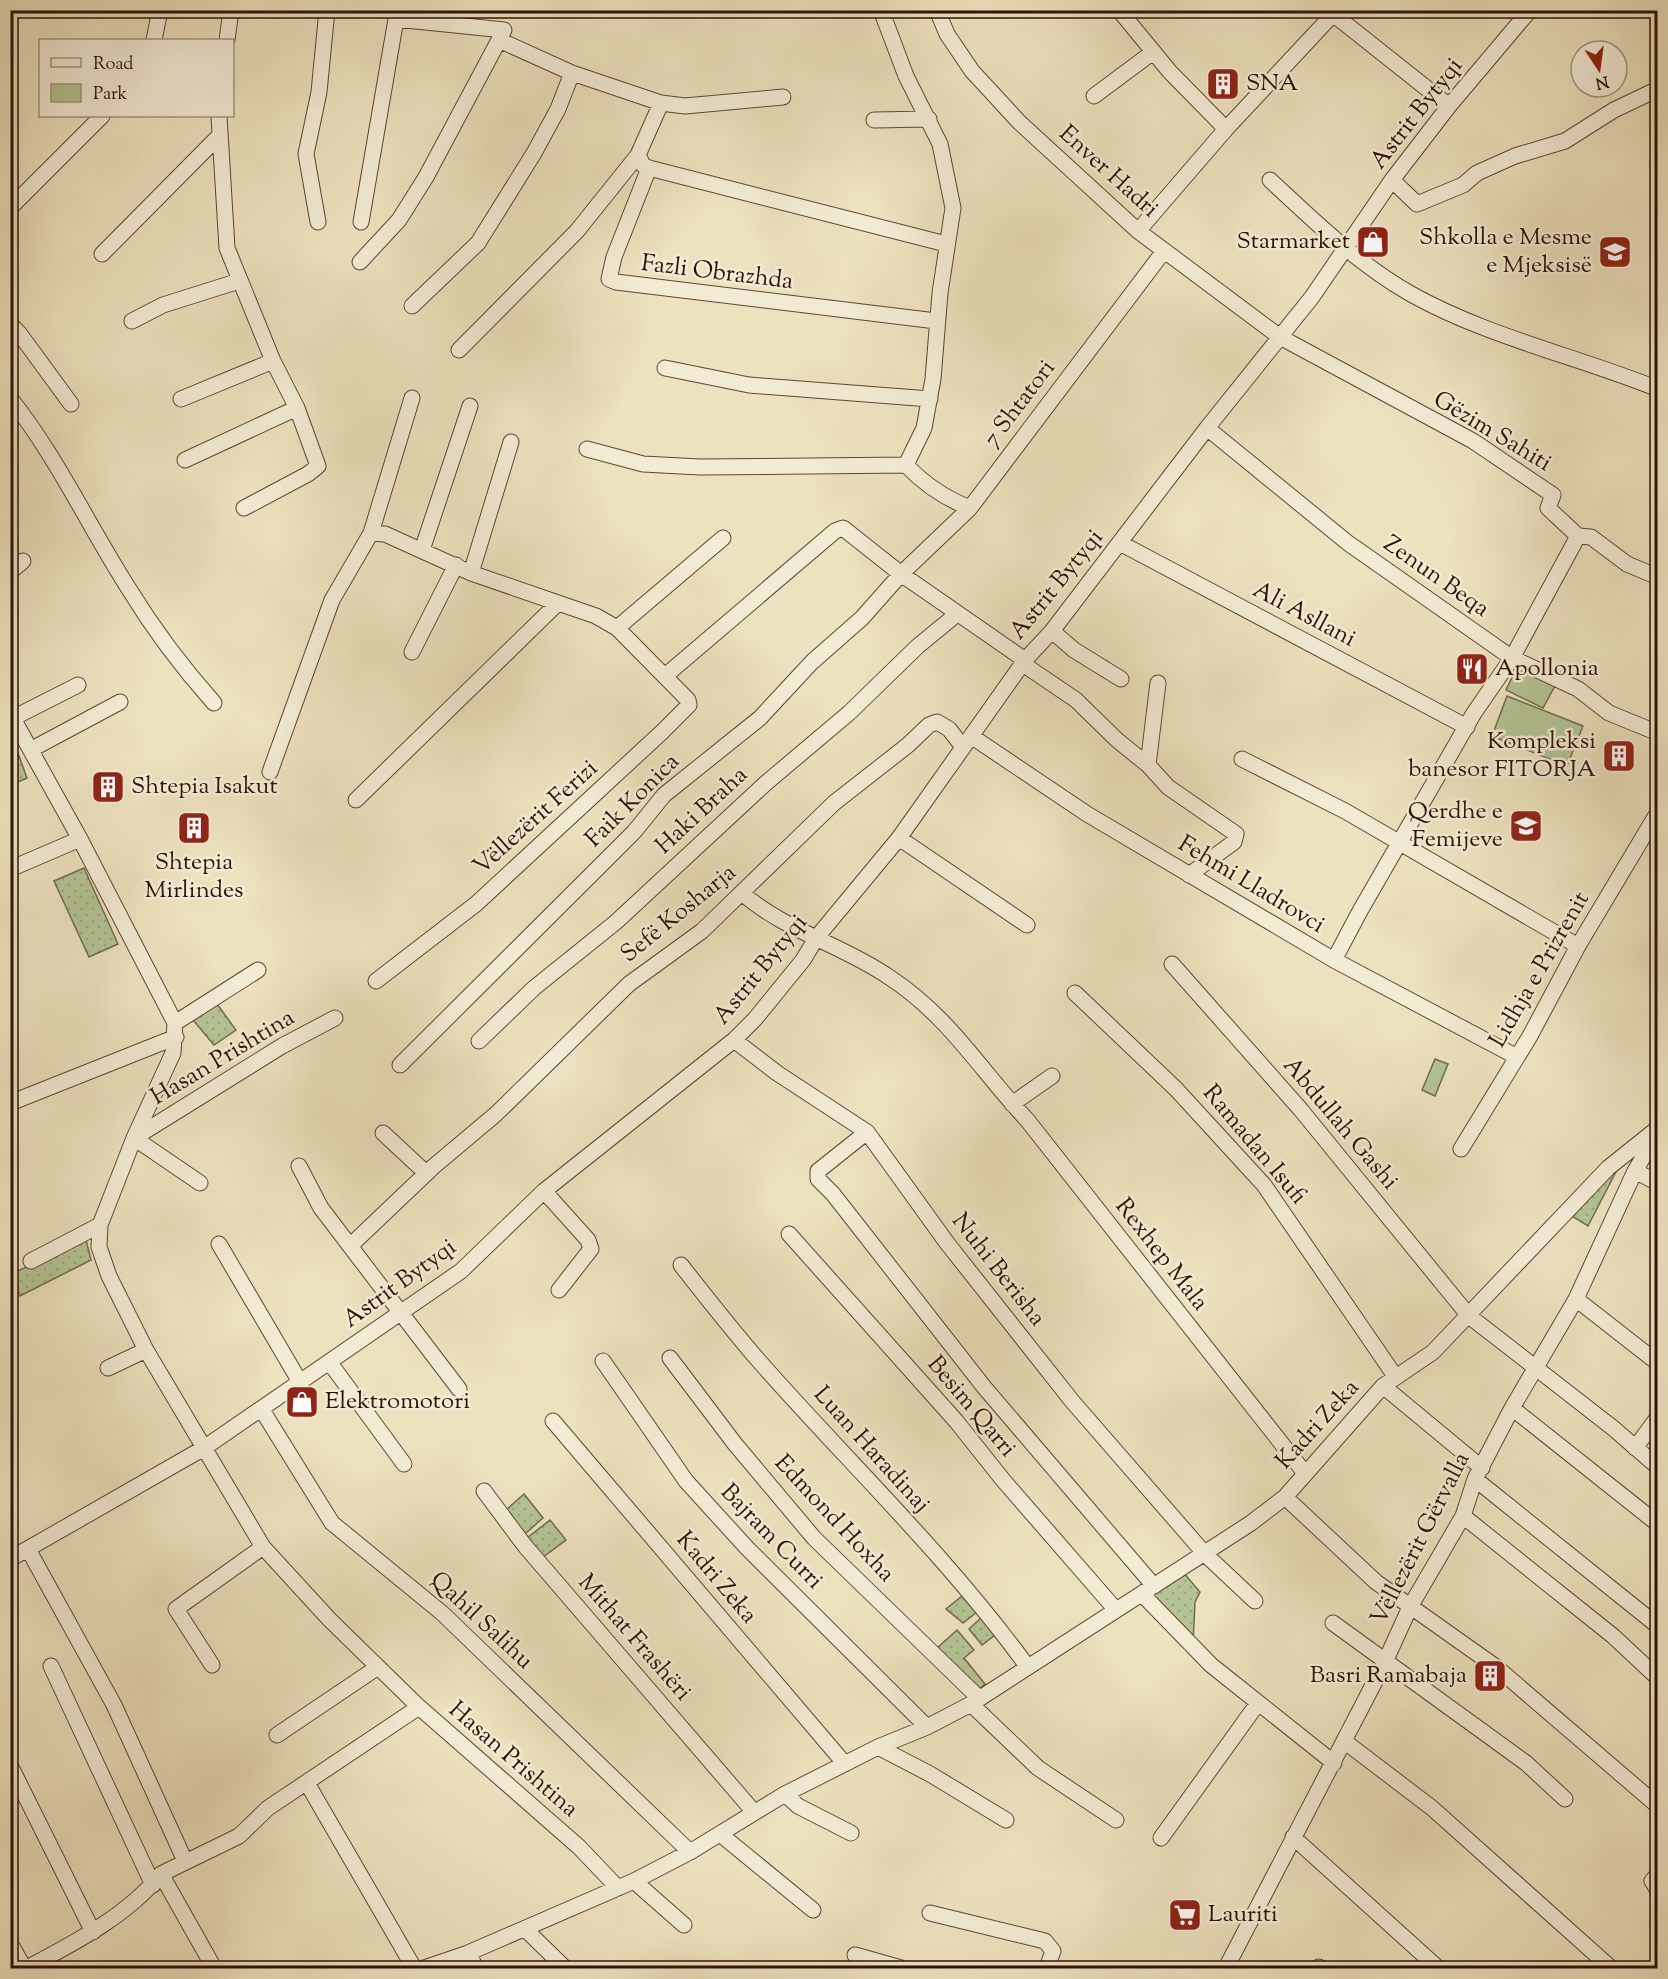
<svg xmlns="http://www.w3.org/2000/svg" width="1668" height="1979" font-family="'Sorts Mill Goudy',serif">
<defs>
<pattern id="green-dots" width="8" height="8" patternUnits="userSpaceOnUse" patternTransform="scale(1.5)"><rect width="8" height="8" fill="#b4c494"/><path d="M2 2h.1M6 6h.1" fill="none" stroke="#9ba77e" stroke-width="1.8" stroke-linecap="round"/></pattern>
</defs>
<rect width="100%" height="100%" fill="#ede2be"/>
<filter id="stains"><feTurbulence type="fractalNoise" baseFrequency=".00333" numOctaves="4"/><feColorMatrix values="0 0 0 0 .2 0 0 0 0 .09 0 0 0 0 .02 0 0 0 .5 -.17"/></filter>
<radialGradient id="worn" r=".72"><stop offset=".6" stop-color="#630" stop-opacity="0"/><stop offset="1" stop-color="#630" stop-opacity=".3"/></radialGradient>
<path fill="url(#green-dots)" stroke="#706b4d" stroke-width="1.5" d="M10,731L27,778L11,785H10Z
M84,868L118,944L89,957L54,881Z
M217,1004L236,1030L214,1045L193,1020Z
M1621,1162L1588,1226L1562,1210Z
M86,1240L91,1260L20,1296L11,1280V1274Z
M524,1494L543,1518L517,1541L498,1517Z
M550,1520L566,1540L535,1563L518,1545Z
M1183,1572L1200,1592L1195,1602L1193,1644L1150,1597Z
M962,1596L977,1612L963,1623L946,1609Z
M982,1617L995,1635L982,1645L969,1629Z
M957,1630L974,1650L964,1658L985,1684L974,1694L936,1649Z"/>
<path fill="#b4c494" stroke="#706b4d" stroke-width="1.5" d="M1519,663L1557,682L1543,708L1506,690Z
M1507,696L1583,726L1567,766L1492,736Z
M1435,1059L1448,1064L1435,1096L1422,1090Z"/>
<g fill="none" stroke-linecap="round" stroke-linejoin="round">
<defs>
<path id="minor" d="M396,10V19L504,30L499,40L572,73L661,103
M881,10L906,76L940,144L953,208L940,293L933,379L924,428L906,465
M937,10L947,34L972,71L1019,122L1138,231L1280,337L1473,441L1553,495L1548,508L1578,536L1591,537L1627,564L1658,577
M1119,10L1170,72L1226,129
M1328,10L1449,106
M154,40L160,10
M227,40L231,10
M1094,96L1153,52
M783,97L685,106L661,103L638,155L643,165L649,168L946,244
M219,116L227,248L273,361L297,408L318,466L308,474L244,508
M874,120L929,119
M649,168L614,257L609,279L616,282L936,321
M1270,180C1314,221 1358,264 1411,294C1488,337 1576,356 1658,389
M1392,180L1417,204L1463,185L1477,173L1515,156L1565,141L1614,110L1658,89
M10,208L102,116
M318,222L306,154L319,92L327,10
M361,222L396,19
M1138,231L1226,129L1337,10
M102,254L220,135
M360,262L399,220L426,177L499,40
M412,306L478,243L534,153L558,109L572,73
M132,321L163,305L239,281
M10,324L19,333L10,344
M19,333L71,404
M459,350L577,231L638,155
M665,368L749,385L930,399
M10,398C57,457 88,525 129,589C154,630 182,667 214,703
M181,399L273,361
M1207,428L1348,543L1512,658L1578,689L1609,713L1658,733
M587,449L643,464L700,467L906,465
M185,460L297,408
M906,465C925,485 944,498 970,508
M371,533L412,398
M1120,543L1467,727
M422,550L470,406
M10,572L23,561
M471,573L511,442
M617,628L723,538
M1052,631L1074,650L1121,679
M412,652L456,565
M1023,664L1076,700L1117,740L1148,765L1168,787L1236,834L1234,842L1189,875
M665,676L835,531L843,528L901,574L1025,660
M10,713L80,839L175,1023L173,1053L134,1138L100,1225L99,1247L109,1276L146,1350L263,1547L329,1619L419,1707L579,1847L618,1888
M13,718L78,685
M971,736L1087,814L1334,960L1517,1057
M32,749L120,702
M1242,759L1345,811L1578,946
M1148,765L1158,683
M270,772L332,600L371,533L385,534L471,573L596,616L617,628L688,700L689,705L662,732L476,904L376,981
M356,800L557,604
M899,838L1027,925
M10,869L80,839
M742,893C785,931 843,945 889,977C950,1017 980,1070 1028,1121L1304,1472
M1334,960L1360,911L1474,713L1512,658L1578,536
M1172,964L1301,1110L1469,1316L1613,1428L1658,1467
M1075,993L1176,1089L1264,1185L1395,1376
M175,1023L258,970
M734,1040L777,1073L867,1132L947,1243L1072,1401L1205,1554L1255,1601
M479,1041L534,988L616,922L766,783L849,713L918,646L957,614
M400,1065L634,832L664,795L760,718L812,662L862,618L901,574L970,508L1164,251
M10,1103L176,1037
M1012,1104L1052,1076
M867,1132L818,1171V1179L833,1194L984,1387L1154,1586
M383,1133L426,1173
M1461,1149L1530,1036L1578,946L1658,812
M299,1166L321,1208L459,1389
M1635,1171L1658,1183
M200,1183L134,1138L282,1046L335,1018
M544,1191L588,1240L591,1249L559,1290
M789,1234L956,1421L1003,1480L1116,1610
M219,1244L300,1382
M350,1246L433,1167L496,1114L629,984L702,931L834,803L908,745L929,725L937,722L949,729L963,747
M31,1261L100,1225
M681,1265C706,1297 732,1330 759,1361C848,1462 947,1556 1027,1666
M1576,1299L1658,1363
M670,1358L735,1444L814,1538L979,1698
M603,1361L686,1481L747,1548L927,1727
M330,1363L404,1464
M108,1368L146,1350
M1383,1386L1482,1468
M1512,1408L1658,1524
M262,1410L332,1523L442,1613L690,1852
M553,1421L845,1764
M1635,1448L1658,1417
M1475,1479L1658,1626
M484,1491L525,1546L754,1812
M1285,1497L1376,1582L1496,1667L1658,1806
M1463,1516L1613,1636L1658,1678
M28,1549L114,1705L185,1861
M10,1559L204,1448L461,1271L544,1191L734,1040L755,1019L803,960L817,937L899,838L1025,660L1052,631L1207,428L1312,297L1392,180L1449,106L1530,10
M1142,1594L1211,1665L1334,1763
M1333,1623L1526,1763L1565,1799
M212,1665L176,1609L263,1547
M51,1666L153,1885
M971,1704L1038,1768L1116,1820
M277,1735L378,1667
M1344,1741L1432,1808L1611,1968
M878,1747L930,1774L1006,1820
M10,1765L93,1932
M307,1783L414,1968
M785,1794L798,1806L851,1833
M720,1834L813,1910
M1293,1837L1438,1968
M1161,1838L1258,1703
M161,1874L214,1968
M1658,1874L1652,1881L1658,1891
M634,1881L684,1925
M930,1913L1045,1941L1053,1951L1047,1968
M525,1929L565,1968
M10,1943L24,1968
M468,1953L476,1968
M855,1955L901,1968
M27,1968C74,1943 127,1916 161,1874L239,1836L268,1808L419,1707
M424,1968L468,1953L634,1881L690,1852L785,1794L878,1747L927,1727L971,1704L1251,1523L1285,1497L1383,1386L1433,1352L1608,1168L1658,1128
M1226,1968L1385,1662L1410,1607L1463,1516L1475,1479L1512,1408L1576,1299L1635,1171L1658,1132
M1318,1968L1319,1967"/>
</defs>
<use href="#minor" stroke="#5d4634" stroke-width="17"/>
<use href="#minor" stroke="#f3ecd5" stroke-width="15"/>
</g>
<defs>
<symbol id="building-square" viewBox="-11 -11 22 22"><rect x="-9" y="-9" width="18" height="18" rx="4" fill="#8f2418" stroke="#f3ecd5"/><path d="M-4-6H4V6H1V3H-1V6H-4ZM-2.5-4.3h1.7v1.8h-1.7ZM.8-4.3h1.7v1.8H.8ZM-2.5-1h1.7V.8h-1.7ZM.8-1h1.7V.8H.8Z" fill="#fff"/></symbol>
<symbol id="shop-square" viewBox="-11 -11 22 22"><rect x="-9" y="-9" width="18" height="18" rx="4" fill="#8f2418" stroke="#f3ecd5"/><path d="M-5-2.5h2.3a2.7 3.5 0 0 1 5.4 0H5L5.5 6h-11ZM-1.5-2.5h3a1.5 2.3 0 0 0-3 0Z" fill="#fff"/></symbol>
<symbol id="university-square" viewBox="-11 -11 22 22"><rect x="-9" y="-9" width="18" height="18" rx="4" fill="#8f2418" stroke="#f3ecd5"/><path d="M0-5L7-2L0 1L-7-2ZM-4 1L0 2.5L4 1V4Q0 6-4 4Z" fill="#fff"/></symbol>
<symbol id="restaurant-square" viewBox="-11 -11 22 22"><rect x="-9" y="-9" width="18" height="18" rx="4" fill="#8f2418" stroke="#f3ecd5"/><path d="M-5-6h1v4h1v-4h1v4h1v-4h1v5L-1.5 .5V6h-2V.5L-5-1ZM5-6V6H3V1.5H1.5Q1.5-4 5-6Z" fill="#fff"/></symbol>
<symbol id="school-square" viewBox="-11 -11 22 22"><rect x="-9" y="-9" width="18" height="18" rx="4" fill="#8f2418" stroke="#f3ecd5"/><path d="M0-5L7-2L0 1L-7-2ZM-4 1L0 2.5L4 1V4Q0 6-4 4Z" fill="#fff"/></symbol>
<symbol id="supermarket-square" viewBox="-11 -11 22 22"><rect x="-9" y="-9" width="18" height="18" rx="4" fill="#8f2418" stroke="#f3ecd5"/><path d="M-6-5.5h2.5l.6 2H6L4.5 2H-2.5L-4.4-4H-6ZM-1.5 3.2a1.3 1.3 0 1 0 .1 0ZM3 3.2a1.3 1.3 0 1 0 .1 0Z" fill="#fff"/></symbol>
</defs>
<g fill-rule="evenodd">
<use href="#building-square" x="1204" y="65" width="38" height="38"/>
<use href="#shop-square" x="1354" y="223" width="38" height="38"/>
<use href="#university-square" x="1596" y="233" width="38" height="38"/>
<use href="#restaurant-square" x="1453" y="650" width="38" height="38"/>
<use href="#building-square" x="1600" y="737" width="38" height="38"/>
<use href="#building-square" x="89" y="768" width="38" height="38"/>
<use href="#school-square" x="1507" y="807" width="38" height="38"/>
<use href="#building-square" x="175" y="809" width="38" height="38"/>
<use href="#shop-square" x="283" y="1383" width="38" height="38"/>
<use href="#building-square" x="1471" y="1657" width="38" height="38"/>
<use href="#supermarket-square" x="1166" y="1896" width="38" height="38"/>
</g>
<g text-anchor="middle" dominant-baseline="central" stroke-width="5" stroke-linejoin="round" paint-order="stroke">
<g font-size="24" fill="#2d1206" stroke="#f3ecd5" text-anchor="start">
<text x="1246" y="84">SNA</text>
<text x="1592" y="238" text-anchor="end">Shkolla e Mesme<tspan x="1592" dy="28">e Mjeksisë</tspan></text>
<text x="1350" y="242" text-anchor="end">Starmarket</text>
<text x="1495" y="669">Apollonia</text>
<text x="1596" y="742" text-anchor="end">Kompleksi<tspan x="1596" dy="28">banesor FITORJA</tspan></text>
<text x="131" y="787">Shtepia Isakut</text>
<text x="1503" y="812" text-anchor="end">Qerdhe e<tspan x="1503" dy="28">Femijeve</tspan></text>
<text x="194" y="863" text-anchor="middle">Shtepia<tspan x="194" dy="28">Mirlindes</tspan></text>
<text x="325" y="1402">Elektromotori</text>
<text x="1467" y="1676" text-anchor="end">Basri Ramabaja</text>
<text x="1208" y="1915">Lauriti</text>
</g>
<g font-size="24" fill="#2d1206" stroke="#f3ecd5">
<text transform="translate(1417 114) rotate(-52)">Astrit Bytyqi</text>
<text transform="translate(1108 172) rotate(42)">Enver Hadri</text>
<text transform="translate(717 273) rotate(7)">Fazli Obrazhda</text>
<text transform="translate(1020 404) rotate(-53)">7 Shtatori</text>
<text transform="translate(1492 432) rotate(31)">Gëzim Sahiti</text>
<text transform="translate(1436 577) rotate(35)">Zenun Beqa</text>
<text transform="translate(1057 585) rotate(-51)">Astrit Bytyqi</text>
<text transform="translate(1304 615) rotate(28)">Ali Asllani</text>
<text transform="translate(633 801) rotate(-45)">Faik Konica</text>
<text transform="translate(702 811) rotate(-43)">Haki Braha</text>
<text transform="translate(536 818) rotate(-42)">Vëllezërit Ferizi</text>
<text transform="translate(1251 885) rotate(31)">Fehmi Lladrovci</text>
<text transform="translate(679 914) rotate(-39)">Sefë Kosharja</text>
<text transform="translate(761 970) rotate(-51)">Astrit Bytyqi</text>
<text transform="translate(1540 970) rotate(-60)">Lidhja e Prizrenit</text>
<text transform="translate(223 1058) rotate(-31)">Hasan Prishtina</text>
<text transform="translate(1340 1124) rotate(50)">Abdullah Gashi</text>
<text transform="translate(1254 1145) rotate(50)">Ramadan Isufi</text>
<text transform="translate(1161 1255) rotate(52)">Rexhep Mala</text>
<text transform="translate(998 1270) rotate(52)">Nuhi Berisha</text>
<text transform="translate(400 1284) rotate(-36)">Astrit Bytyqi</text>
<text transform="translate(971 1407) rotate(50)">Besim Qarri</text>
<text transform="translate(1318 1425) rotate(-48)">Kadri Zeka</text>
<text transform="translate(871 1450) rotate(48)">Luan Haradinaj</text>
<text transform="translate(834 1519) rotate(47)">Edmond Hoxha</text>
<text transform="translate(771 1537) rotate(46)">Bajram Curri</text>
<text transform="translate(1421 1539) rotate(-63)">Vëllezërit Gërvalla</text>
<text transform="translate(716 1578) rotate(50)">Kadri Zeka</text>
<text transform="translate(481 1621) rotate(43)">Qahil Salihu</text>
<text transform="translate(634 1638) rotate(49)">Mithat Frashëri</text>
<text transform="translate(513 1760) rotate(41)">Hasan Prishtina</text>
</g>
</g>
<rect width="1668" height="1979" fill="none" stroke="#ede2be" stroke-width="36"/>
<rect x="12" y="12" width="1644" height="1955" fill="none" stroke="#2d1206" stroke-width="3"/>
<rect x="18" y="18" width="1632" height="1943" fill="none" stroke="#2d1206" stroke-width="1.5"/>
<rect x="39" y="39" width="195" height="78" fill="#f3ecd5" stroke="#a49582" stroke-width="1.5"/>
<rect x="51" y="58" width="30" height="9" fill="#f3ecd5" stroke="#a49582" stroke-width="1.5"/>
<text x="93" y="69" font-size="18" fill="#2d1206">Road</text>
<rect x="51" y="84" width="30" height="18" fill="#b4c494" stroke="#a49582" stroke-width="1.5"/>
<text x="93" y="99" font-size="18" fill="#2d1206">Park</text>
<g transform="translate(1599 69) rotate(167)"><circle r="28" fill="#f3ecd5" stroke="#a49582" stroke-width="1.5"/>
<path d="M0-4.5L10 22L0 15L-10 22Z" fill="#8f2418"/>
<text y="-9" font-size="16" font-weight="bold" text-anchor="middle" fill="#2d1206">N</text>
</g>
<rect width="100%" height="100%" filter="url(#stains)"/>
<rect width="100%" height="100%" fill="url(#worn)"/>
</svg>
